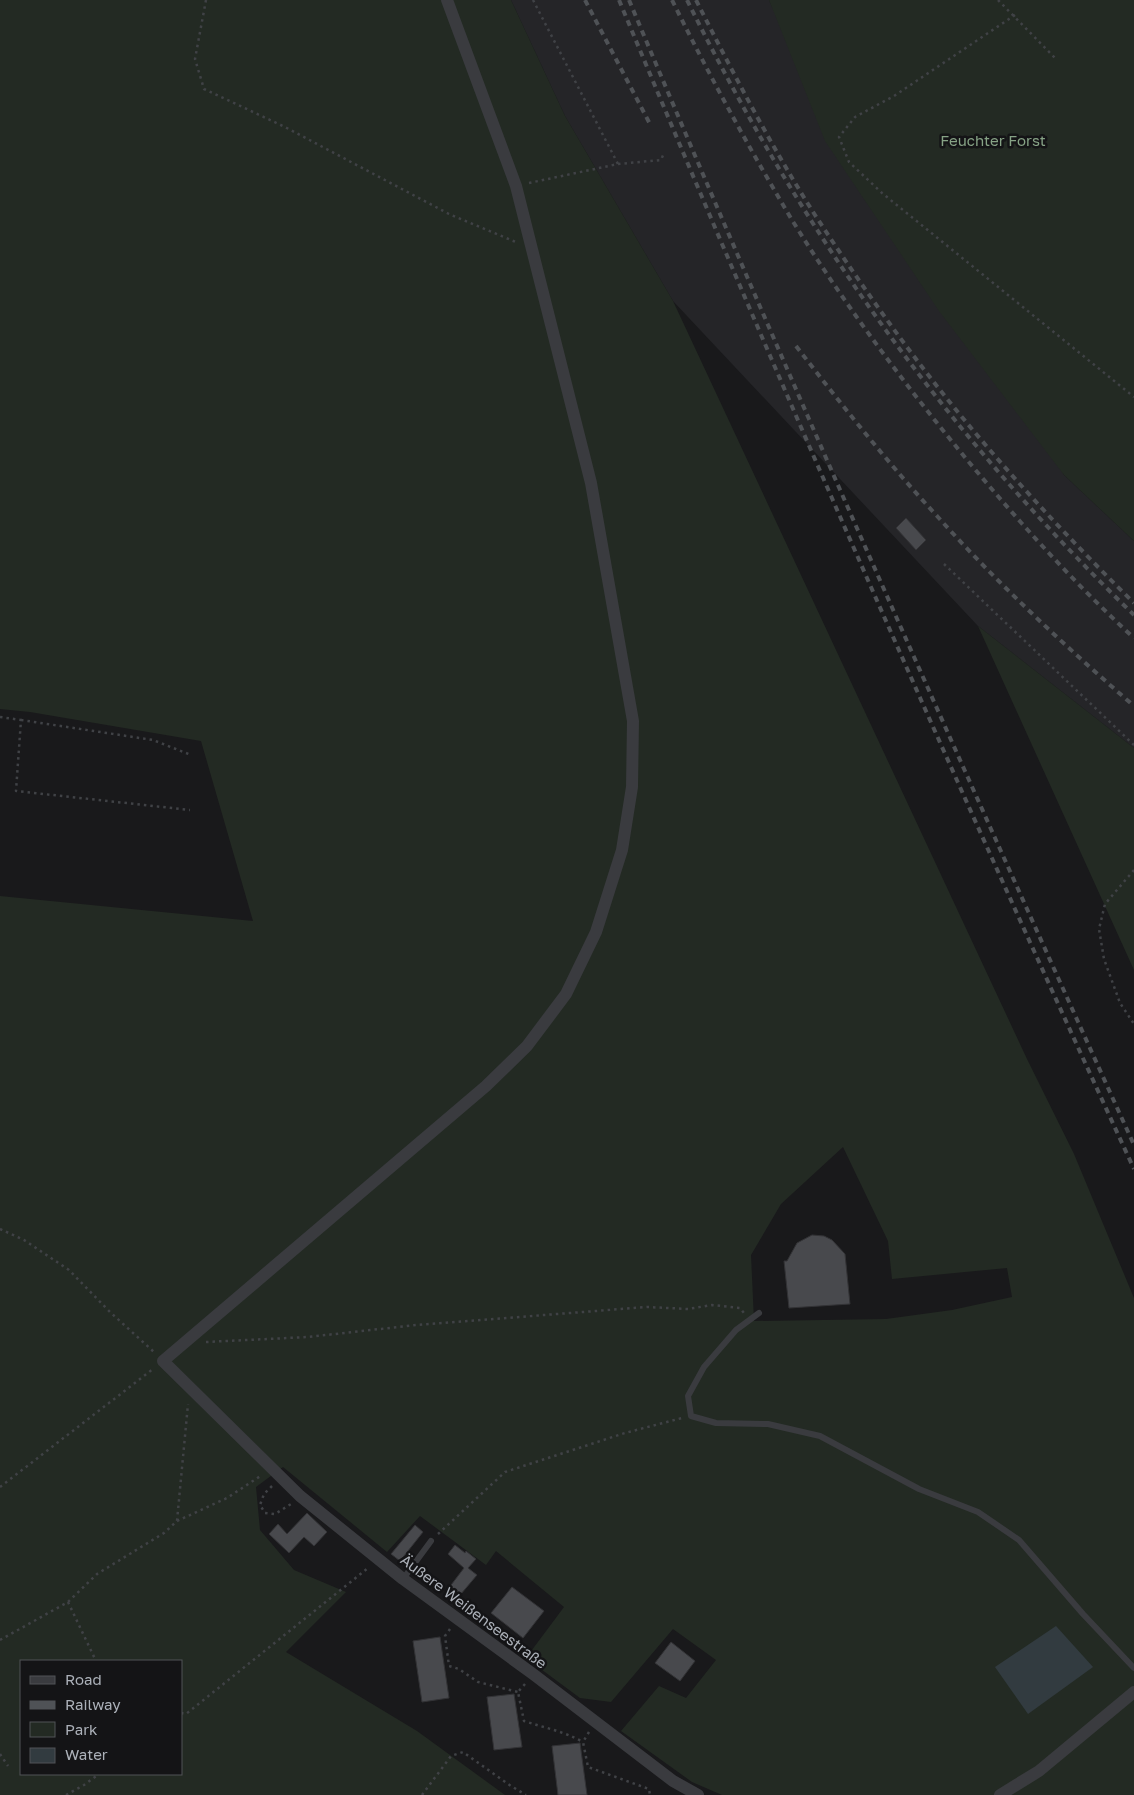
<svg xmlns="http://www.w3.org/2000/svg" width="1134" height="1795" font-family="'Golos Text',sans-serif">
<rect width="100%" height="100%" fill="#19191b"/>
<path fill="#252528" d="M511,0H769L776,15L1064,475L1134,541V748L978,626L673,301L565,116Z"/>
<path fill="#232a23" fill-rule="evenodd" d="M0,0H511L565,116L673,301L1027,1059L1074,1154L1134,1298V1795H722L692,1782L621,1731L659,1686L686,1698L716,1660L673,1629L611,1702L580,1698L526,1658L564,1607L496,1551L486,1565L420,1516L387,1552L283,1467L256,1487L260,1530L294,1570L346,1592L286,1652L417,1731L505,1795H0V896L253,921L201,741L30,712L0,709ZM843,1147L888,1241L892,1279L1007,1268L1012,1297L952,1310L886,1319L754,1321L751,1255L781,1204ZM21,1661H181V1774H21Z
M769,0H1134V541L1064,475L939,311L825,141Z
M978,626L1134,748V970Z"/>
<path fill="#323b40" d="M1056,1626L1093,1667L1028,1714L995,1667Z"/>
<path fill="#48494d" stroke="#333336" d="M906,518L926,540L916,550L896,528Z
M812,1235L824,1236L832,1240L845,1254L850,1304L789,1308L784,1261H787L797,1243Z
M307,1513L327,1532L314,1546L304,1537L289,1553L269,1534L278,1524L287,1534Z
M415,1525L423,1532L400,1561L391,1554Z
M455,1545L465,1553L466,1551L476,1559L468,1568L477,1575L455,1601L445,1593L464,1568L448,1554Z
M512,1587L544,1611L523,1638L491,1613Z
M440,1637L449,1698L422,1702L413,1641Z
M671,1642L695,1661L680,1681L655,1663Z
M514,1694L522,1747L494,1750L487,1697Z
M580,1743L587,1795H558L552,1746Z"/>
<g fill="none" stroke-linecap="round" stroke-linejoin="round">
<path stroke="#404246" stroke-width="2.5" stroke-dasharray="2.5 4" stroke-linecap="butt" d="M206,0L195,59L204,89L285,127L449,214L518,243
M533,0L618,164
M998,0L1055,58
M1015,15L894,96L855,117L839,137L849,162L882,193L1134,397
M529,183L618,164L661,160L664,153
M944,564L1134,745
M0,717L21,720L16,791L190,810
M21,720L153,740L191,755
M1134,870L1105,904L1099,929L1104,959L1120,1003L1134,1024
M0,1229L24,1240L69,1270L110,1312L154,1352
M206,1342L308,1337L416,1325L647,1307L688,1309L712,1305L740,1308L744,1313
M272,1486L264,1494L260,1505L265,1513L275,1514L291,1504
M0,1487L153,1369
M177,1521L227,1498L262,1475
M438,1534L505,1472L625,1433L682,1418
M68,1602L96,1661
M450,1629L445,1636L449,1666L459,1669L478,1682L518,1692
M0,1640L68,1602L97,1574L164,1533L177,1521L188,1404
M525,1684L518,1692L524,1721C545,1728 563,1731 583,1742
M181,1713L186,1714L368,1568
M589,1732L583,1742L588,1767L649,1789L650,1795
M0,1754L8,1766
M66,1795L84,1785L99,1774
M422,1795L451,1756L463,1752L511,1786L526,1795"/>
<path stroke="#3a3b3f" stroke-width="6" d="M759,1313L736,1330L704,1367L688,1396L691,1416L716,1423L768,1424L820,1436L919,1489L978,1512L1019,1540L1083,1614L1134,1668
M403,1579L431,1541"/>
<path stroke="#3a3b3f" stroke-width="12" d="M447,0L516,186L591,483L633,721L632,787L622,850L596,932L566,994L527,1046L486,1086L163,1361L300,1496L403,1579L533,1674L673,1781L698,1795
M1000,1795L1039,1771L1134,1692"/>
<path stroke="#4f5256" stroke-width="4" stroke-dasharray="6 5" stroke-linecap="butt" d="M585,0L651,126
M619,0C783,393 955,782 1134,1169
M629,0C791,385 961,765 1134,1145
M672,0C709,75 749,148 792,220C844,304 905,385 968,461C1020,523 1074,583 1134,638
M687,0C803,234 946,433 1134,615
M696,0C733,73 771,146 815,215C859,282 906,349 957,411C1012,478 1072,542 1134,603
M796,346C841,404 887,462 937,516C998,584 1065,646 1134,706"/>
</g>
<g text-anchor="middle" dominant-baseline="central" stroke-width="5" stroke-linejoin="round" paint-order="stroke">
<g font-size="15" fill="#86a285" stroke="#141416">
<text x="993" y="140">Feuchter Forst</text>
</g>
<g font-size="15" fill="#acb1b9" stroke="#141416">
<text transform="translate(474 1611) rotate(37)">Äußere Weißenseestraße</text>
</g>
</g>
<rect x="20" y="1660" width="162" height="115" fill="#141416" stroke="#515357"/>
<rect x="30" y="1676" width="25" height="8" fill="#3a3b3f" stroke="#515357"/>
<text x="65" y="1685" font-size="15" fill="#acb1b9">Road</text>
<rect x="30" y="1701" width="25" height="8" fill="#4f5256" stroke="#515357"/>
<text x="65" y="1710" font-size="15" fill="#acb1b9">Railway</text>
<rect x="30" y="1722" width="25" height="15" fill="#232a23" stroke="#515357"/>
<text x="65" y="1735" font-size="15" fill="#acb1b9">Park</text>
<rect x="30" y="1748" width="25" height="15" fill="#323b40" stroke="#515357"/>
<text x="65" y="1760" font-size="15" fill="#acb1b9">Water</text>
</svg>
